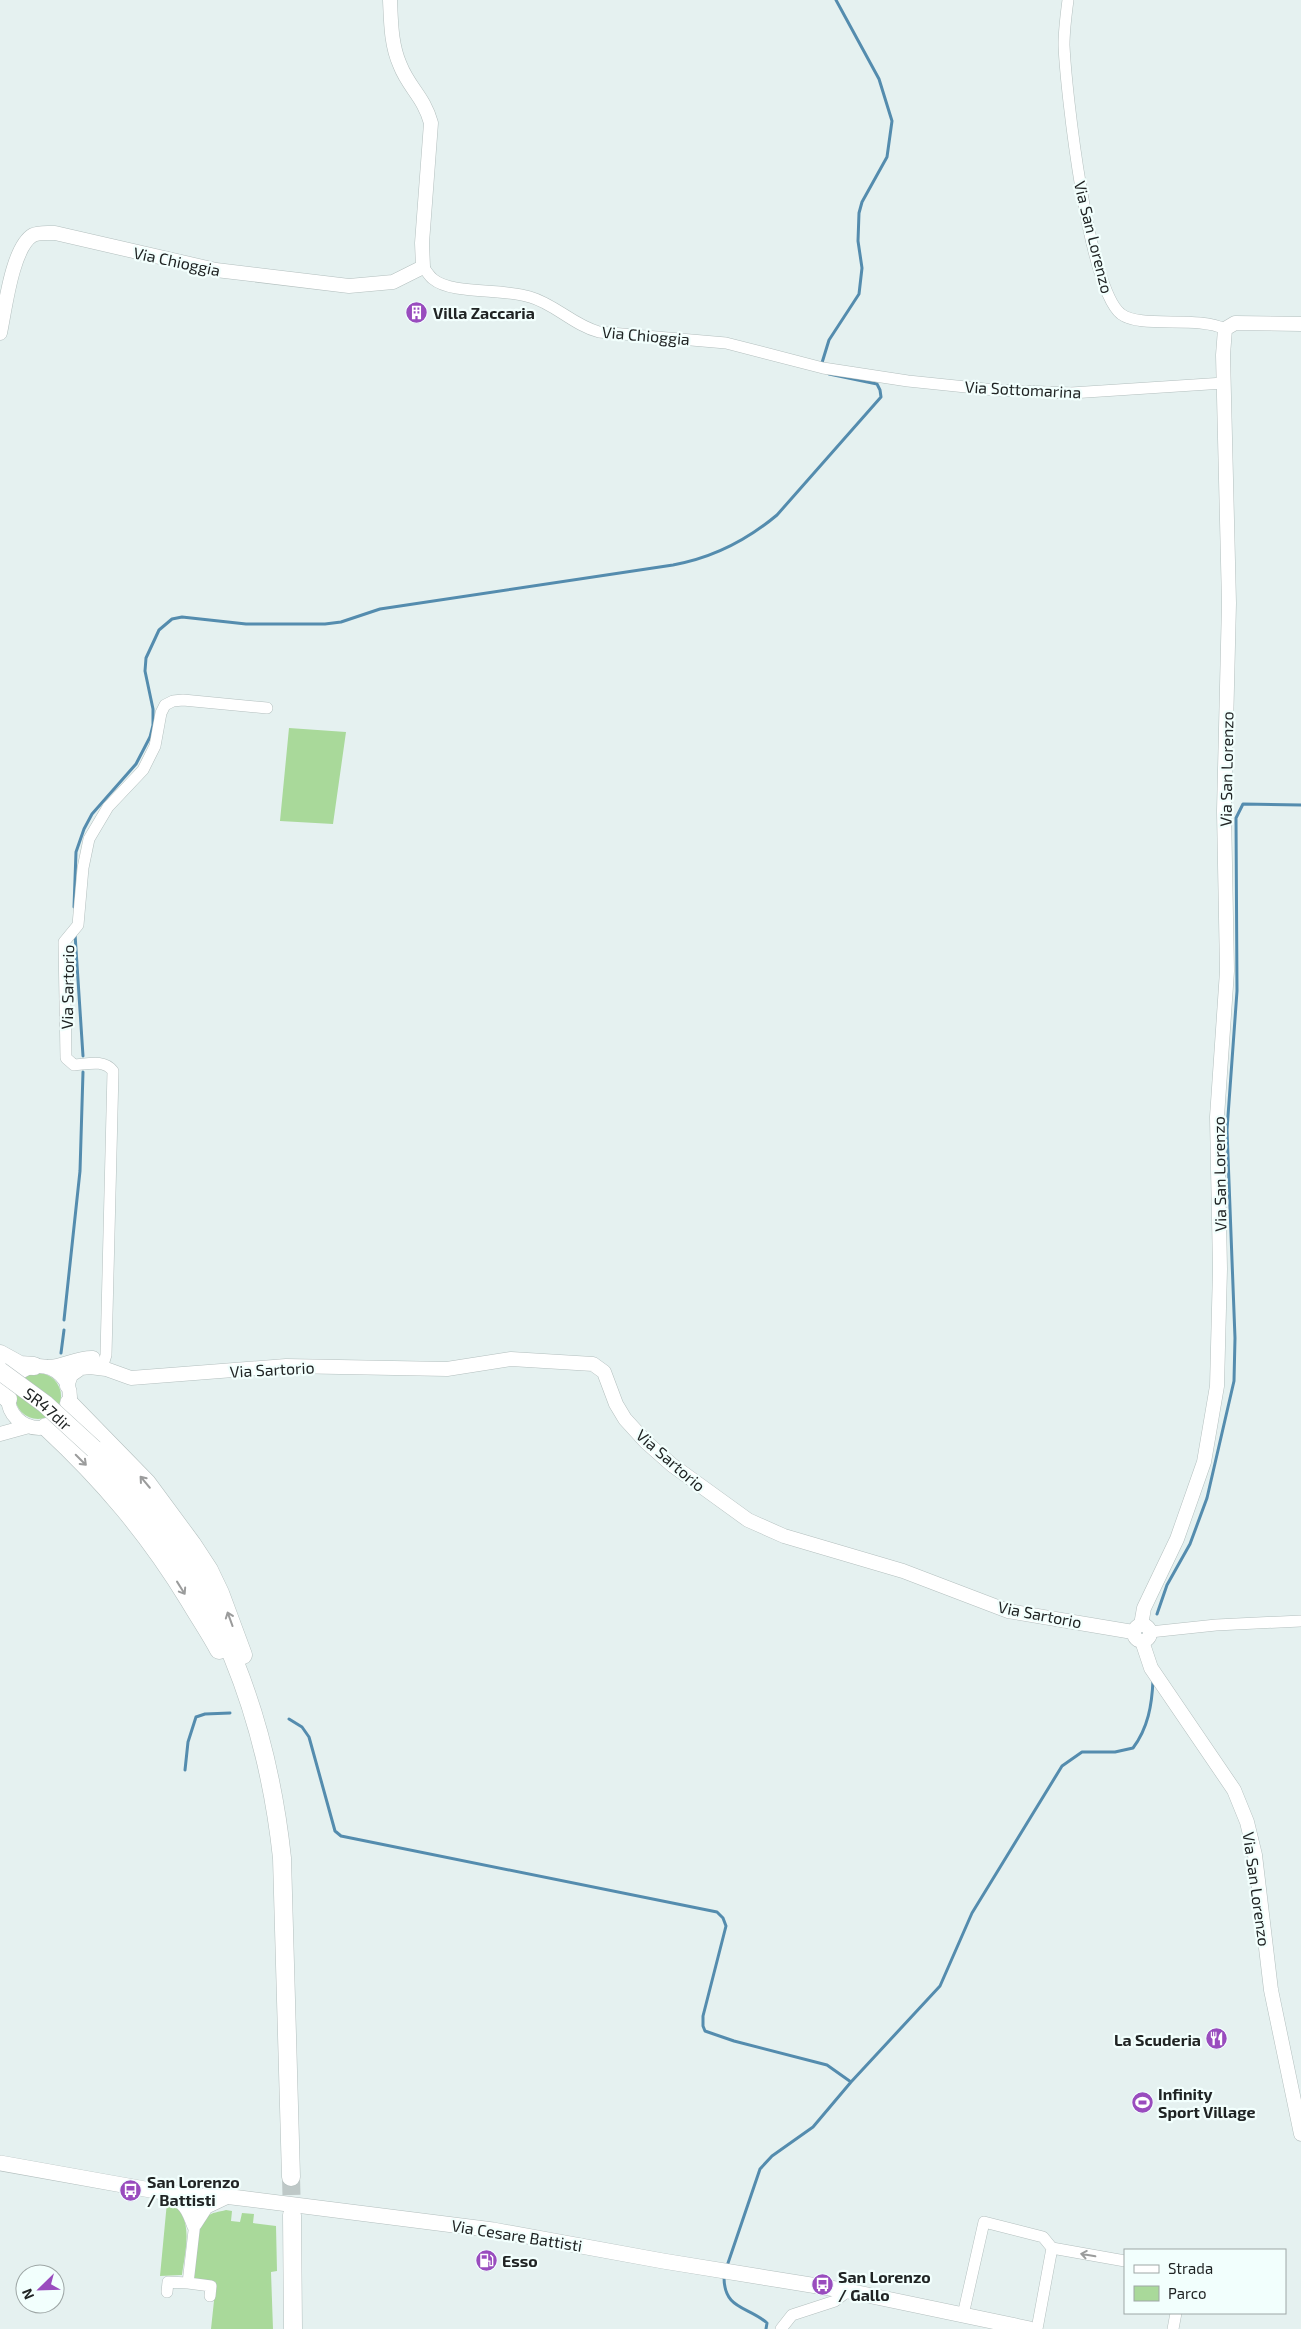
<svg xmlns="http://www.w3.org/2000/svg" width="1301" height="2329" font-family="'Exo 2',sans-serif">
<rect width="100%" height="100%" fill="#e5f1f0"/>
<path fill="#a9d99a" d="M289,728L346,732L333,824L280,821Z
M15 1396a23 23 0 1 1 46 0a23 23 0 1 1-46 0Z
M167,2202C196,2213 185,2251 182,2275L160,2276Z
M226,2210L232,2211L231,2221L240,2222L242,2213L254,2214L253,2223L276,2226L277,2271L271,2272L273,2329H211L216,2282L193,2278C195,2264 196,2225 207,2217C212,2212 219,2212 226,2210Z"/>
<g fill="none" stroke-linecap="round" stroke-linejoin="round">
<path stroke="#548cae" stroke-width="3" d="M821,366L829,340L859,294L862,268L858,241L859,213L862,202L887,157L892,121L879,79L836,0
M74,907L76,852L84,829L92,814L136,764L150,737L153,725V709L145,671L146,658L159,630L172,619L182,617L246,624H325L341,622L380,609L673,565C712,558 746,541 777,515L881,397L880,390L877,384L829,374
M75,934L83,1056
M64,1320L80,1171L83,1072
M61,1353L64,1330
M1157,1614L1167,1585L1190,1544L1207,1498L1234,1381L1235,1338L1227,1130L1237,991L1236,818L1243,804L1301,805
M289,1719L302,1727L309,1737L335,1831L341,1836L717,1912L723,1918L726,1926L703,2016V2026L705,2031L734,2041L827,2065L851,2082
M185,1770L188,1742L196,1717L205,1714L230,1713
M727,2266L760,2169L772,2156L813,2127L851,2082L940,1986L972,1913L1062,1766L1082,1752H1115L1133,1748C1148,1728 1152,1705 1153,1680
M724,2277C724,2310 748,2306 767,2323L766,2329"/>
<path stroke="#bec8c7" stroke-width="18" stroke-dasharray="18 9" stroke-linecap="butt" d="M291,2177L292,2215"/>
<defs>
<path id="minor" d="M1068,0C1066,15 1064,31 1064,45C1066,92 1088,288 1121,314C1141,329 1197,315 1225,329
M423,267C426,270 429,276 433,279C452,295 504,288 530,297C555,304 573,325 599,332L726,343L823,368L908,381L995,390L1071,393L1224,383
M102,1368L106,1355L113,1071C104,1059 88,1064 74,1065L66,1058L64,942L78,925L83,868L89,839L108,807L143,770L155,746L161,713L165,705L173,701L183,700L267,708
M1150,1632L1216,1625L1301,1621
M166,2195C184,2203 187,2210 193,2227
M196,2225L207,2208L228,2198
M188,2283L211,2286L210,2296
M167,2292L168,2282L188,2283L198,2196
M963,2315L984,2222L1043,2237L1052,2248L1125,2261
M781,2329L792,2315L835,2301L848,2291
M1037,2329L1052,2248
M1173,2329L1176,2313"/>
<path id="tertiary" d="M0,333C5,310 12,247 33,235C39,232 48,233 55,233L216,270L349,286L393,282L423,267L422,243L431,123C424,97 409,88 400,65C391,45 391,22 390,0
M8 1397a31 31 0 1 1 62 0a31 31 0 1 1-62 0Z
M48,1367C64,1367 77,1357 93,1358
M67,1386L71,1375L81,1368L90,1367L106,1369L131,1378L286,1366L447,1369L511,1359L593,1364L604,1372L616,1404L625,1419L646,1442L672,1465L748,1520L784,1536L903,1571L1008,1611L1133,1632
M0,1434L29,1426
M1134 1633a8 8 0 1 1 16 0a8 8 0 1 1-16 0Z
M1141,1625L1144,1608L1177,1539L1204,1462L1217,1386L1220,1269L1217,1117L1227,971L1224,811L1229,603L1223,355L1225,329L1235,323L1301,324
M1142,1641L1151,1668L1234,1790L1247,1822L1255,1855L1271,1990L1301,2134"/>
<path id="secondary" d="M0,2163L156,2191L202,2196L213,2195L232,2197L493,2230L663,2261L848,2291L1030,2329"/>
<path id="trunk" d="M0,1354L20,1365L34,1366
M0,1391L8,1399
M69,1403L147,1483L192,1544L209,1570L220,1593L243,1655
M46,1427C103,1480 148,1533 189,1600C199,1617 210,1633 219,1650
M94,1449C128,1485 160,1523 186,1565C241,1654 271,1755 282,1858L291,2177
M292,2215L293,2329"/>
</defs>
<use href="#minor" stroke="#b3bfbe" stroke-width="12"/>
<use href="#tertiary" stroke="#b3bfbe" stroke-width="15"/>
<use href="#secondary" stroke="#b3bfbe" stroke-width="16"/>
<use href="#trunk" stroke="#b3bfbe" stroke-width="19"/>
<use href="#minor" stroke="#fff" stroke-width="11"/>
<use href="#tertiary" stroke="#fff" stroke-width="14"/>
<use href="#secondary" stroke="#fff" stroke-width="15"/>
<use href="#trunk" stroke="#fff" stroke-width="18"/>
<defs>
<g id="trunk-bridge">
<path id="s1" d="M0,1371L45,1404L94,1449"/>
</g>
</defs>
<use href="#trunk-bridge" stroke="#b3bfbe" stroke-width="19" stroke-linecap="butt"/>
<use href="#trunk-bridge" stroke="#fff" stroke-width="18"/>
</g>
<defs><path id="oneway-shaft" d="M-6 0H5M1.5-3L5.5 0L1.5 3" fill="none" stroke-width="1.6" stroke-linecap="round" stroke-linejoin="round" transform="scale(1.25)"/></defs>
<g stroke="#9b9c9c">
<use href="#oneway-shaft" transform="translate(81 1460) rotate(45)"/>
<use href="#oneway-shaft" transform="translate(145 1482) rotate(-130)"/>
<use href="#oneway-shaft" transform="translate(181 1588) rotate(58)"/>
<use href="#oneway-shaft" transform="translate(230 1619) rotate(-110)"/>
<use href="#oneway-shaft" transform="translate(1088 2255) rotate(-170)"/>
</g>
<defs>
<symbol id="building-disc" viewBox="-11 -11 22 22"><circle r="9.5" fill="#994cbe" stroke="#f2fffd"/><path d="M-4-6H4V6H1V3H-1V6H-4ZM-2.5-4.3h1.7v1.8h-1.7ZM.8-4.3h1.7v1.8H.8ZM-2.5-1h1.7V.8h-1.7ZM.8-1h1.7V.8H.8Z" fill="#fff"/></symbol>
<symbol id="restaurant-disc" viewBox="-11 -11 22 22"><circle r="9.5" fill="#994cbe" stroke="#f2fffd"/><path d="M-5-6h1v4h1v-4h1v4h1v-4h1v5L-1.5 .5V6h-2V.5L-5-1ZM5-6V6H3V1.5H1.5Q1.5-4 5-6Z" fill="#fff"/></symbol>
<symbol id="stadium-disc" viewBox="-11 -11 22 22"><circle r="9.5" fill="#994cbe" stroke="#f2fffd"/><path d="M0-5a6.5 5 0 1 0 0 10a6.5 5 0 1 0 0-10ZM-3.5-1.8h7v3.6h-7Z" fill="#fff"/></symbol>
<symbol id="bus-disc" viewBox="-11 -11 22 22"><circle r="9.5" fill="#994cbe" stroke="#f2fffd"/><path d="M-5-6H5V4H4V6H2V4H-2V6H-4V4H-5ZM-3.5-4V0h7V-4ZM-3.5 1.2v1.5H-2V1.2ZM2 1.2v1.5H3.5V1.2Z" fill="#fff"/></symbol>
<symbol id="fuel-disc" viewBox="-11 -11 22 22"><circle r="9.5" fill="#994cbe" stroke="#f2fffd"/><path d="M-5.5-6h7V0h2V4h1.3V-2.5L3-4.5l.8-.8L6-3V5H2.5V1h-1V6h-7ZM-4.2-4.7v3.2H.2V-4.7Z" fill="#fff"/></symbol>
</defs>
<g fill-rule="evenodd">
<use href="#building-disc" x="404" y="300" width="25" height="25"/>
<use href="#restaurant-disc" x="1204" y="2026" width="25" height="25"/>
<use href="#stadium-disc" x="1130" y="2090" width="25" height="25"/>
<use href="#bus-disc" x="118" y="2178" width="25" height="25"/>
<use href="#fuel-disc" x="474" y="2248" width="25" height="25"/>
<use href="#bus-disc" x="810" y="2272" width="25" height="25"/>
</g>
<g text-anchor="middle" dominant-baseline="central" stroke-width="4.5" stroke-linejoin="round" paint-order="stroke">
<g font-size="16" fill="#202424" stroke="#f2fffd">
<text transform="translate(1094 237) rotate(76)">Via San Lorenzo</text>
<text transform="translate(177 261) rotate(12)">Via Chioggia</text>
<text transform="translate(646 335) rotate(5)">Via Chioggia</text>
<text transform="translate(1023 389) rotate(3)">Via Sottomarina</text>
<text transform="translate(1226 769) rotate(-89)">Via San Lorenzo</text>
<text transform="translate(67 987) rotate(-89)">Via Sartorio</text>
<text transform="translate(1219 1174) rotate(-91)">Via San Lorenzo</text>
<text transform="translate(272 1369) rotate(-3)">Via Sartorio</text>
<text stroke="none"><textPath href="#s1" startOffset="61">SR47dir</textPath></text>
<text transform="translate(671 1460) rotate(41)">Via Sartorio</text>
<text transform="translate(1040 1614) rotate(11)">Via Sartorio</text>
<text transform="translate(1257 1889) rotate(82)">Via San Lorenzo</text>
<text transform="translate(517 2235) rotate(9)">Via Cesare Battisti</text>
</g>
<g font-size="16" font-weight="bold" fill="#202424" stroke="#f2fffd" text-anchor="start">
<text x="433" y="312">Villa Zaccaria</text>
<text x="1201" y="2039" text-anchor="end">La Scuderia</text>
<text x="1158" y="2093">Infinity<tspan x="1158" dy="18">Sport Village</tspan></text>
<text x="147" y="2181">San Lorenzo<tspan x="147" dy="18">/ Battisti</tspan></text>
<text x="502" y="2260">Esso</text>
<text x="838" y="2276">San Lorenzo<tspan x="838" dy="18">/ Gallo</tspan></text>
</g>
</g>
<rect x="1124" y="2249" width="162" height="65" fill="#f2fffd" stroke="#9ea7a6"/>
<rect x="1134" y="2265" width="25" height="8" fill="#ffffff" stroke="#9ea7a6"/>
<text x="1168" y="2274" font-size="15" fill="#202424">Strada</text>
<rect x="1134" y="2286" width="25" height="15" fill="#a9d99a" stroke="#9ea7a6"/>
<text x="1168" y="2299" font-size="15" fill="#202424">Parco</text>
<g transform="translate(40 2289) rotate(247)"><circle r="24" fill="#f2fffd" stroke="#9ea7a6"/>
<path d="M0-4L9 19L0 12L-9 19Z" fill="#994cbe"/>
<text y="-8" font-size="14" font-weight="bold" text-anchor="middle" fill="#202424">N</text>
</g>
</svg>
